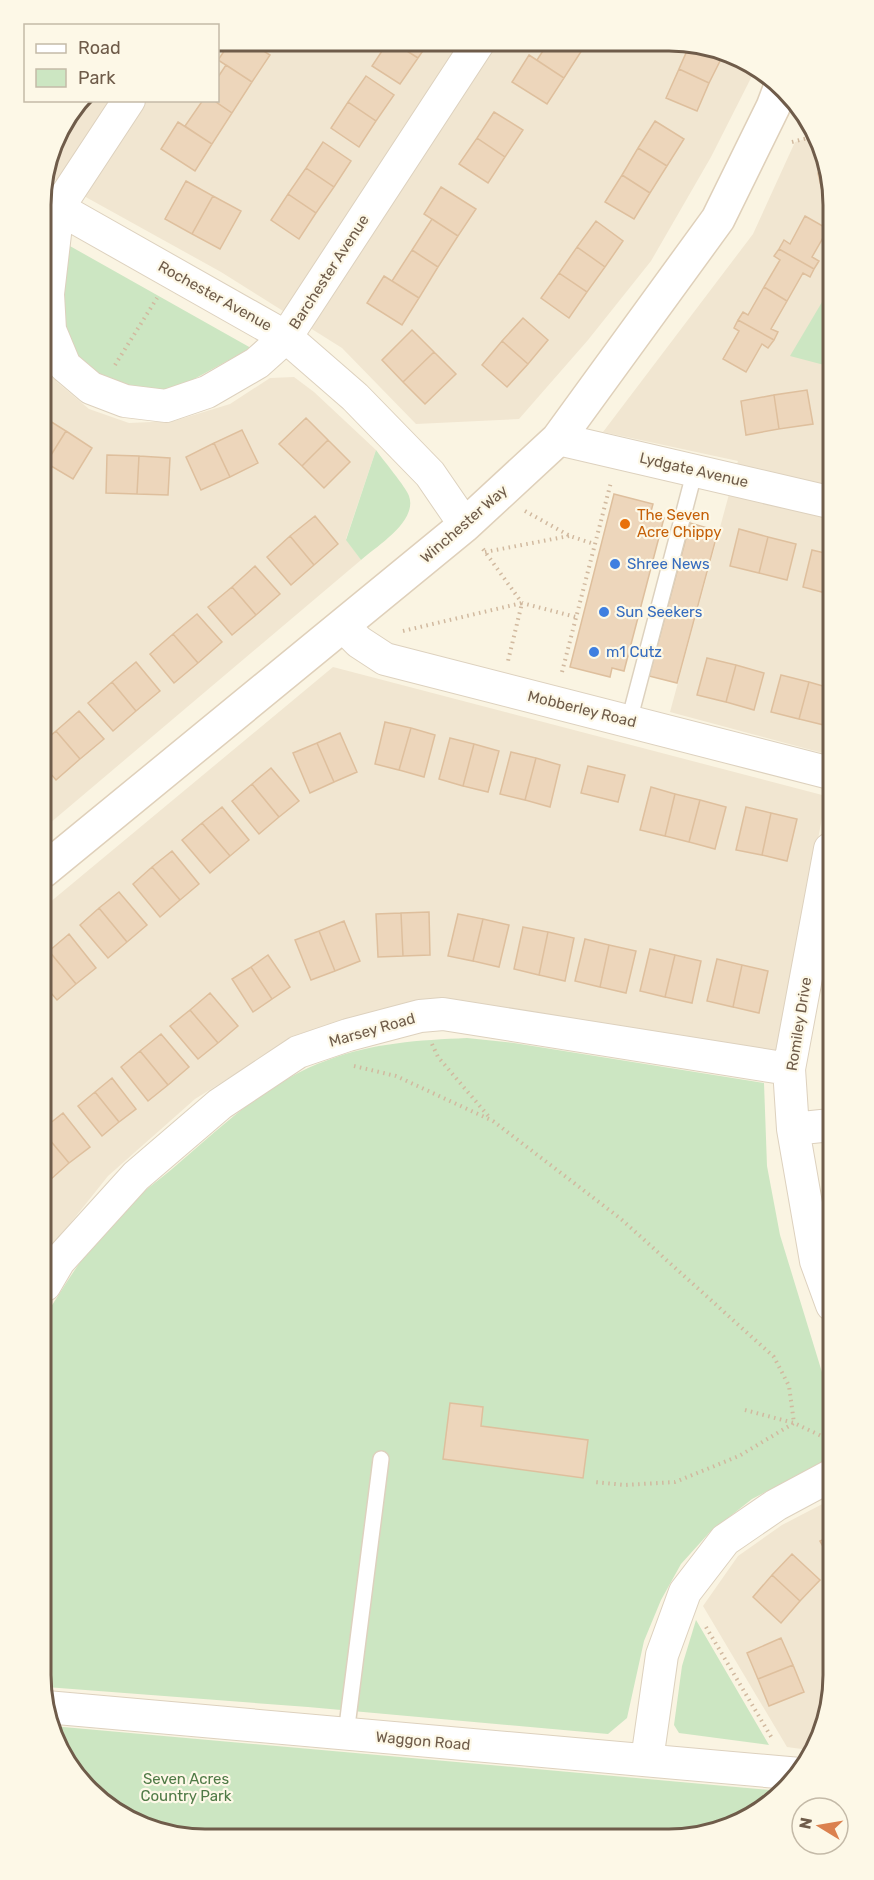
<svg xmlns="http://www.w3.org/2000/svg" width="874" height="1880" font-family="Rubik,sans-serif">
<rect width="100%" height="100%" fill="#faf4e2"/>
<path fill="#f1e6d1" d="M218,41L700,44L755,70L711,157L651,261L588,340L519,419L416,424L342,348L221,272L46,175L57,133L82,101L218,100Z
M812,137L828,162L830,755L670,712L738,461L603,432L753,234L795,142Z
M41,355L57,382L89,409L129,423L174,421L230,404L270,378L294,377L314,392L376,450L346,539L361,560L43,829Z
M333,667L826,796L779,1051L425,999L299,1034L195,1099L108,1176L45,1255L43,908Z
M832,1499L833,1686L809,1750L787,1747L703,1606L738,1556L782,1525Z"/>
<path fill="#cce6c2" d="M61,241L251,348L174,390L115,389L71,356L56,289Z
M828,292V366L790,356Z
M376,450C383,460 406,487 409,496C418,521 377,546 361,560L346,540Z
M467,1038L514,1043L764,1083L767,1166L780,1235L832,1405V1448L824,1462L752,1499L709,1533L681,1564L661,1600L644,1641L627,1718L608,1734L308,1707L46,1687L45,1316C66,1284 87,1248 113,1219C130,1201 153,1185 172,1169C221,1127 266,1082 328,1060C372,1043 420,1040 467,1038Z
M696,1620L769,1745L679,1733L674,1725L682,1666Z
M52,1726L782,1791L760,1812L712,1834L174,1836L96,1798Z"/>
<path fill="#edd6bb" stroke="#debf9d" stroke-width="1.5" d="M231,41H248L270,55L252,82L218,60Z
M388,42H393L418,58L400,84L372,66Z
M393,42H429L418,58Z
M548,43H578L584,47L564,78L537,60Z
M690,44H699L723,55L709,83L679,69Z
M529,55L564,78L547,104L512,82Z
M226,65L252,82L232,113L213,100H218V77Z
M679,69L709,83L697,111L666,98Z
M366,76L394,95L376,121L348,102Z
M203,100H213L232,113L212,144L185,126Z
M348,102L376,121L359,147L331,128Z
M494,112L523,130L505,157L477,138Z
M655,121L684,139L667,166L638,148Z
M178,122L212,144L195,171L161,149Z
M477,138L505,157L488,183L459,164Z
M323,142L351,161L334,187L306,168Z
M638,148L667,166L650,193L622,175Z
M306,168L334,187L316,213L288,194Z
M828,171V198L824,199L818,173Z
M622,175L650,193L634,219L605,202Z
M186,181L213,196L192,234L165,219Z
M441,187L476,209L458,236L424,214Z
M288,194L316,213L299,239L271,220Z
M213,196L241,211L220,249L192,234Z
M805,216L828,229L812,257L819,261L814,269L779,249L784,240L790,244Z
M432,219L458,236L438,267L412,250Z
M596,221L623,241L605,267L577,247Z
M577,247L605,267L587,292L559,273Z
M779,249L814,269L810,277L803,273L787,301L764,287L780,260L774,256Z
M412,250L438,267L419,298L392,281Z
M559,273L587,292L569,318L541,298Z
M384,276L419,298L402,325L367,303Z
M764,287L787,301L771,329L778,332L774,340L738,320L743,312L748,315Z
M523,318L548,340L528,364L502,341Z
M738,320L774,340L768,348L762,344L746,372L723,359L739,331L734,328Z
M412,330L434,352L403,382L382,360Z
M502,341L528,364L507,387L482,365Z
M434,352L456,374L425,404L403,382Z
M807,390L813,424L779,429L774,395Z
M774,395L779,429L746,435L741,401Z
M42,416L66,431L46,463L42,460Z
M306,418L328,440L302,466L279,444Z
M242,430L258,463L230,477L214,443Z
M66,431L92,448L73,479L46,463Z
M328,440L350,462L324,488L302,466Z
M214,443L230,477L201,490L186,457Z
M107,455L139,456L137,494L106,493Z
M139,456L170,458L168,495L137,494Z
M614,494L653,504L650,515L664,518L624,671L612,668L610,677L570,667Z
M315,516L338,544L314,565L290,536Z
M690,523L718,531L677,683L649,676Z
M739,529L768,537L759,573L730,566Z
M290,536L314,565L291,585L267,557Z
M768,537L796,544L787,580L759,573Z
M812,550L829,554V594L803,587Z
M255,566L280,594L256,615L232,587Z
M232,587L256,615L232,635L208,607Z
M197,614L222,642L198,663L173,634Z
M173,634L198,663L174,683L150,654Z
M707,658L736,665L726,702L697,695Z
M136,662L160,691L136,711L112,682Z
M736,665L764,673L754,710L726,702Z
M781,675L809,682L799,719L771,712Z
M112,682L136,711L113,731L88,703Z
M809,682L830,688V718L828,726L799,719Z
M79,711L104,739L80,759L56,731Z
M385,722L411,728L399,770L375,764Z
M411,728L435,735L424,777L399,770Z
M56,731L80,759L56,780L43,765V742Z
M340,733L357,772L334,782L317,743Z
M450,738L474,744L463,786L439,779Z
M317,743L334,782L310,793L293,753Z
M474,744L499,751L488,792L463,786Z
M511,752L536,758L525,800L500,794Z
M536,758L560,765L550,807L525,800Z
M588,766L625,775L618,802L581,793Z
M271,768L299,801L279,817L252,784Z
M252,784L279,817L259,834L232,801Z
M651,787L675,794L665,836L640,830Z
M675,794L700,800L689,842L665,836Z
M700,800L726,807L715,849L689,842Z
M222,807L249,840L230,856L202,823Z
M746,807L771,813L762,855L736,850Z
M771,813L797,819L787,861L762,855Z
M202,823L230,856L210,873L182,840Z
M172,851L199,884L180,900L152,867Z
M152,867L180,900L160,917L133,884Z
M119,892L147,925L127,942L99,908Z
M99,908L127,942L108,958L80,925Z
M429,912L430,955L403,956L401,913Z
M401,913L403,956L378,957L376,914Z
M458,914L483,919L473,961L448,956Z
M483,919L509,925L499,967L473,961Z
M344,921L360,961L335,971L319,931Z
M523,927L548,932L539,975L514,969Z
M319,931L335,971L311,980L295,940Z
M548,932L574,938L565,981L539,975Z
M69,934L96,968L76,984L49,951Z
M585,939L609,945L600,987L575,981Z
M609,945L636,951L626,993L600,987Z
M650,949L675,955L665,997L640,991Z
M49,951L76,984L57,1000L44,985V955Z
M268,955L290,987L272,999L251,967Z
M675,955L701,961L692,1003L665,997Z
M717,959L742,965L733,1007L707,1001Z
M742,965L768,971L759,1013L733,1007Z
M251,967L272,999L253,1012L232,979Z
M210,993L238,1026L218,1043L190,1010Z
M190,1010L218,1043L198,1059L170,1026Z
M161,1034L189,1067L168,1085L140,1051Z
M140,1051L168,1085L148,1101L121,1067Z
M112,1078L136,1109L119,1122L95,1092Z
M95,1092L119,1122L102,1136L78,1106Z
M63,1113L90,1147L69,1163L44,1133V1128Z
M44,1133L69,1163L50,1180L44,1173Z
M450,1403L483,1407L481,1426L588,1440L583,1478L443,1459Z
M833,1535V1565L820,1541Z
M792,1554L820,1580L800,1601L772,1575Z
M772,1575L800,1601L781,1623L753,1597Z
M781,1638L793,1665L758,1679L747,1653Z
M793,1665L804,1692L769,1706L758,1679Z"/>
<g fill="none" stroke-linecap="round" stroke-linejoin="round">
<defs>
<path id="lane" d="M629,721L695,470
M346,1734L381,1459"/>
<path id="street" d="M129,100L58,208L48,294L50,330L65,366L91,388L125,401L166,406L207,392L257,363L286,337L479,42
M41,201L58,208L286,337L355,397L430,474L465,525
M558,439L829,502
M343,626L359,642L385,659L830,773
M830,849L789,1069L793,1129L816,1261L832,1305
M793,1129L831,1125
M45,1285L59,1261L136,1176L220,1104L298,1052L348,1035L420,1016L443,1014L789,1069
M46,1707L800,1774
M647,1760L662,1655L685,1592L725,1540L776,1505L832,1475"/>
<path id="secondary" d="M43,871L465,525L558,439L718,219L773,107L781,86"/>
</defs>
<use href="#lane" stroke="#ddd1be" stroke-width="18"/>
<use href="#street" stroke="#ddd1be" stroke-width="34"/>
<use href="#secondary" stroke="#dfd0ba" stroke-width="36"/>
<path stroke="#d1b99f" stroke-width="4" stroke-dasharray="1.5 4.5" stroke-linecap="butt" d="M792,142L812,137
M115,365L157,298
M525,511L570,536L594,544
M483,549L522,603L576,617
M485,552L569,536
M403,631L522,603L508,661
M562,672L611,482
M432,1044L438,1057L490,1118
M354,1066L396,1076L493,1121L621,1219L774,1357L789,1386L794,1423L739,1456L675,1482L625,1485L594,1482
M745,1410L794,1423L832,1441
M706,1627L773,1740"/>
<use href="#lane" stroke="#fff" stroke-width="15"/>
<use href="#street" stroke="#fff" stroke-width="32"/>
<use href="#secondary" stroke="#fff" stroke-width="33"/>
</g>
<circle fill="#e8710a" stroke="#fdf8e7" stroke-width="2" cx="625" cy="524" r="6"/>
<g fill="#3f7fe0" stroke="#fdf8e7" stroke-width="2">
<circle cx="615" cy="564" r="6"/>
<circle cx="604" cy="612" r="6"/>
<circle cx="594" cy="652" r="6"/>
</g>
<g text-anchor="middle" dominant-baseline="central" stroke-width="4.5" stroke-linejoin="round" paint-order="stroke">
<g font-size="15" fill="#6f5c4a" stroke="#fdf8e7">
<text transform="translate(329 272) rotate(-57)">Barchester Avenue</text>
<text transform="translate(215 296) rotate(29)">Rochester Avenue</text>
<text transform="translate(694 470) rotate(13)">Lydgate Avenue</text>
<text transform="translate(464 524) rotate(-41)">Winchester Way</text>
<text transform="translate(582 709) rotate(14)">Mobberley Road</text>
<text transform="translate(799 1024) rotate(-81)">Romiley Drive</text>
<text transform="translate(372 1030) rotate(-16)">Marsey Road</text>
<text transform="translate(423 1741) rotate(5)">Waggon Road</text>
</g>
<g font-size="15" fill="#c56008" stroke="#fdf8e7" text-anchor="start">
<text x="637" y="515">The Seven<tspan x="637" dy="17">Acre Chippy</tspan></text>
</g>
<g font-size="15" fill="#366cbe" stroke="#fdf8e7" text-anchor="start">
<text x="627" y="564">Shree News</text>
<text x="616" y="612">Sun Seekers</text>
<text x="606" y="652">m1 Cutz</text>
</g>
<g font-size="15" fill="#4f7a46" stroke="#fdf8e7">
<text x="186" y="1779">Seven Acres<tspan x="186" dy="17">Country Park</tspan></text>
</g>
</g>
<path d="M0 0H874V1880H0ZM205 51H669A154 154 0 0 1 823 205V1675A154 154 0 0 1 669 1829H205A154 154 0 0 1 51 1675V205A154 154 0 0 1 205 51Z" fill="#fdf8e7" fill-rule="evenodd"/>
<path fill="none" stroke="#6f5c4a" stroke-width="3" d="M205 51H669A154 154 0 0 1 823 205V1675A154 154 0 0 1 669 1829H205A154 154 0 0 1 51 1675V205A154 154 0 0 1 205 51Z"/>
<rect x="24" y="24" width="195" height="78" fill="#fdf8e7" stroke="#c4baa8" stroke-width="1.5"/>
<rect x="36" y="44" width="30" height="9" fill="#ffffff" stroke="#c4baa8" stroke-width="1.5"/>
<text x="78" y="54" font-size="18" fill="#6f5c4a">Road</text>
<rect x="36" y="69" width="30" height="18" fill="#cce6c2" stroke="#c4baa8" stroke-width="1.5"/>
<text x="78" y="84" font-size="18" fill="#6f5c4a">Park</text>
<g transform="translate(820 1826) rotate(281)"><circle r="28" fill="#fdf8e7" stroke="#c4baa8" stroke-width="1.5"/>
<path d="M0-4.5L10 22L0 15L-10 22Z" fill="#db814f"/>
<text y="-9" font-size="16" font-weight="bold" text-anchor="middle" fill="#6f5c4a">N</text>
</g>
</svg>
